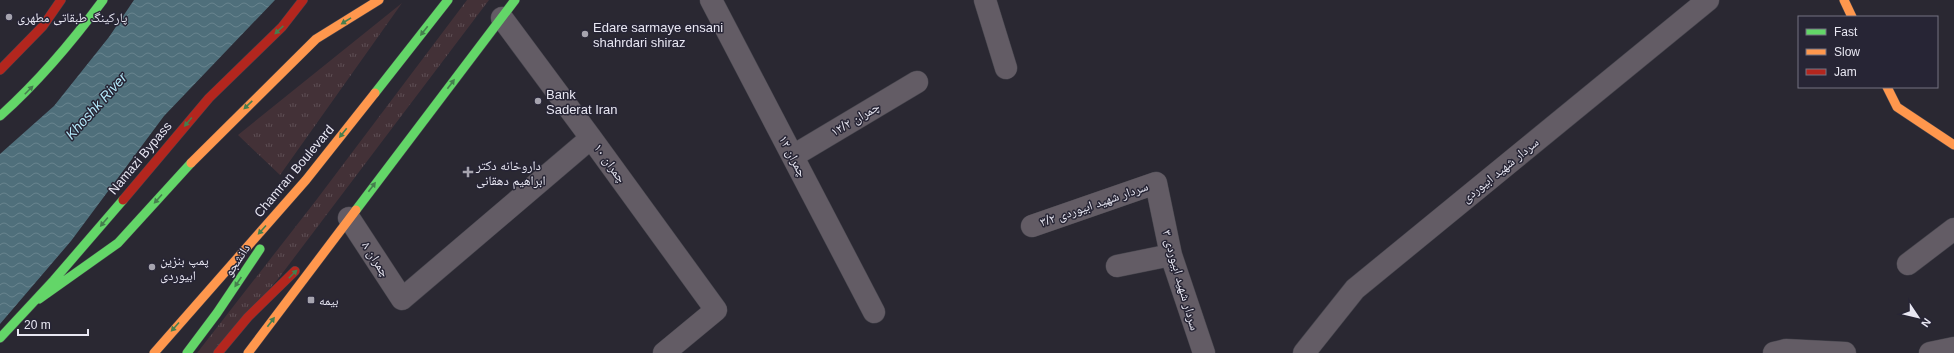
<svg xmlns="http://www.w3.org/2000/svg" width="1954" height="353" font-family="Arial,'Noto Naskh Arabic',sans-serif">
<defs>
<pattern id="grass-tufts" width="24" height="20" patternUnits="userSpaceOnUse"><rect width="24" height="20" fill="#433137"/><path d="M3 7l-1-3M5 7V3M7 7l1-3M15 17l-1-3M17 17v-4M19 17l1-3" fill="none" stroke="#5e4f54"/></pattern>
<pattern id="water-waves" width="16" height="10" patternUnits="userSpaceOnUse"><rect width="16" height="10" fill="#4f6f7b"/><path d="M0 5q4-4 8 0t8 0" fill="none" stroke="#68848e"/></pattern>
</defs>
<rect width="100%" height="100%" fill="#2a2832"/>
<path fill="url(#grass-tufts)" d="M467,0H489L278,279L214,353H197L314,203Z
M402,3L280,175L238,135Z"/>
<path fill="url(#water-waves)" d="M134,0H275L164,116L71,241L0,324V154L54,106L109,37Z"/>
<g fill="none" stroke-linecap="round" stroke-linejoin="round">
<defs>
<path id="street" d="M711,0L874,312
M985,0L1006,68
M502,18L591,138L716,310L664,353
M793,156L917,82
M349,218L402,299L591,138
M1032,226L1156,183L1171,255L1204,353
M1908,264L1954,229
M1117,266L1171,255
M1304,353L1355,289L1708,0
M1774,353L1786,350L1845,353
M1930,353L1954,348"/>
<path id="fast" d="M375,93L448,0
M0,116C39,81 72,42 103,0
M356,210L515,0
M39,299L118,243L191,163
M0,338L54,280L123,200
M187,353L217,313L260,249"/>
<path id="slow" d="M1844,0L1852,17
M1887,87L1897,107L1954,145
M191,163L316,39L379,0
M154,353L306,180L375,93
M248,353L356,210"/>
<path id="jam" d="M0,70L43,26L61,0
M123,200L209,98L282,27L303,0
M218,353L248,317L295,271"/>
</defs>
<use href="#street" stroke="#45444c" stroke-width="23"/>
<use href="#fast" stroke="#45444c" stroke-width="10"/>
<use href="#slow" stroke="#45444c" stroke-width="10"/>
<use href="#jam" stroke="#45444c" stroke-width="10"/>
<use href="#street" stroke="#635c65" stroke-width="22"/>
<use href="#fast" stroke="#63d668" stroke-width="9"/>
<use href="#slow" stroke="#ff974d" stroke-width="9"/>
<use href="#jam" stroke="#b3261e" stroke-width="9"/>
</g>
<defs><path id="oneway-solid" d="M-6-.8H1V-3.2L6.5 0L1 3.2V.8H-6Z"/></defs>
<g fill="#457e4e">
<use href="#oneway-solid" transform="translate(346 21) rotate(148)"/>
<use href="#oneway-solid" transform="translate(279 30) rotate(137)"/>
<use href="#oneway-solid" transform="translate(424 31) rotate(128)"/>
<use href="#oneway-solid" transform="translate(451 84) rotate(-53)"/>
<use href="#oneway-solid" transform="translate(29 90) rotate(-45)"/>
<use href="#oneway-solid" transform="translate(248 105) rotate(136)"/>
<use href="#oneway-solid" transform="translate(188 122) rotate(130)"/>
<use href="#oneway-solid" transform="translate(343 133) rotate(128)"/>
<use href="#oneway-solid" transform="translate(372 187) rotate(-53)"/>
<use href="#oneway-solid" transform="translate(158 199) rotate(132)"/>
<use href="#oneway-solid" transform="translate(104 222) rotate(130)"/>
<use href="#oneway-solid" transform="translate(262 230) rotate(132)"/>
<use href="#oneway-solid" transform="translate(293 274) rotate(-45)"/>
<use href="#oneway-solid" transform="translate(238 282) rotate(124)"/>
<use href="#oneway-solid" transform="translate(271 322) rotate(-53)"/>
<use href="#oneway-solid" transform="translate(175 327) rotate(132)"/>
</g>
<g fill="#a6a4af" stroke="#272535" stroke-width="1.5">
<circle cx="9" cy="17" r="4"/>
<circle cx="585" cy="34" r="4"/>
<circle cx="538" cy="101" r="4"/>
<path d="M466 166h4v4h4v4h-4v4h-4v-4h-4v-4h4z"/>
<circle cx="152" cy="267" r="4"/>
<rect x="307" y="296" width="8" height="8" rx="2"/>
</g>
<g text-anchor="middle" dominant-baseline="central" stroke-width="3" stroke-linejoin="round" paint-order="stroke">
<g font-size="13" fill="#e8e7f2" stroke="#272535" text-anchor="start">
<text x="17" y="17">پارکینگ طبقاتی مطهری</text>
<text x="593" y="27">Edare sarmaye ensani<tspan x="593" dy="15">shahrdari shiraz</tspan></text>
<text x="546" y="94">Bank<tspan x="546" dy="15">Saderat Iran</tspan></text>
<text x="476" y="165">داروخانه دکتر<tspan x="476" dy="15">ابراهیم دهقانی</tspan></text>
<text x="160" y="260">پمپ بنزین<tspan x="160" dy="15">ابیوردی</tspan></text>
<text x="319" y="300">بیمه</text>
</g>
<g font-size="13" fill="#e8e7f2" stroke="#272535">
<text transform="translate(855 119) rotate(-31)">۱۲/۲ چمران</text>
<text transform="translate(793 156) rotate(62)">۱۲ چمران</text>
<text transform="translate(140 158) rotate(-50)">Namazi Bypass</text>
<text transform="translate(610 163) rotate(54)">۱۰ چمران</text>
<text transform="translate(1500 170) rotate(-39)">سردار شهید ابیوردی</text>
<text transform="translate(294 171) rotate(-50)">Chamran Boulevard</text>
<text transform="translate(1094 204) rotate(-19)">۳/۲ سردار شهید ابیوردی</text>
<text transform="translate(376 259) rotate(57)">۸ چمران</text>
<text transform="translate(237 260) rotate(-56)">دانشجو</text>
<text transform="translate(1181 280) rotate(74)">۳ سردار شهید ابیوردی</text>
</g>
<g font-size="14" font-style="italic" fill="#b4e9fa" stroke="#272535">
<text transform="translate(96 106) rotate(-48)">Khoshk River</text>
</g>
</g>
<rect x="1798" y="16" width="140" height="72" fill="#272535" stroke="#747381"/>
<rect x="1806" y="29" width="20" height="6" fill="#63d668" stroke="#747381"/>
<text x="1834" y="36" font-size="12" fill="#e8e7f2">Fast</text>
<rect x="1806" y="49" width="20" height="6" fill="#ff974d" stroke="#747381"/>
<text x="1834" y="56" font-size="12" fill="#e8e7f2">Slow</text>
<rect x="1806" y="69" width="20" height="6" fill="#b3261e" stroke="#747381"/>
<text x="1834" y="76" font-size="12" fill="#e8e7f2">Jam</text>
<g transform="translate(1918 317) rotate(125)" stroke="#272535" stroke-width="3" paint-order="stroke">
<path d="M0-3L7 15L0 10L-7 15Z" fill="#e8e7f2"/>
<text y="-6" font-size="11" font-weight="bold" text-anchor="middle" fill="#e8e7f2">N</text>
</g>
<path d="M18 329v6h70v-6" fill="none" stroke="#e8e7f2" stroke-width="2"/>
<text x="24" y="329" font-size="12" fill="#e8e7f2" stroke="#272535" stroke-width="3" paint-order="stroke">20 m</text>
</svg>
